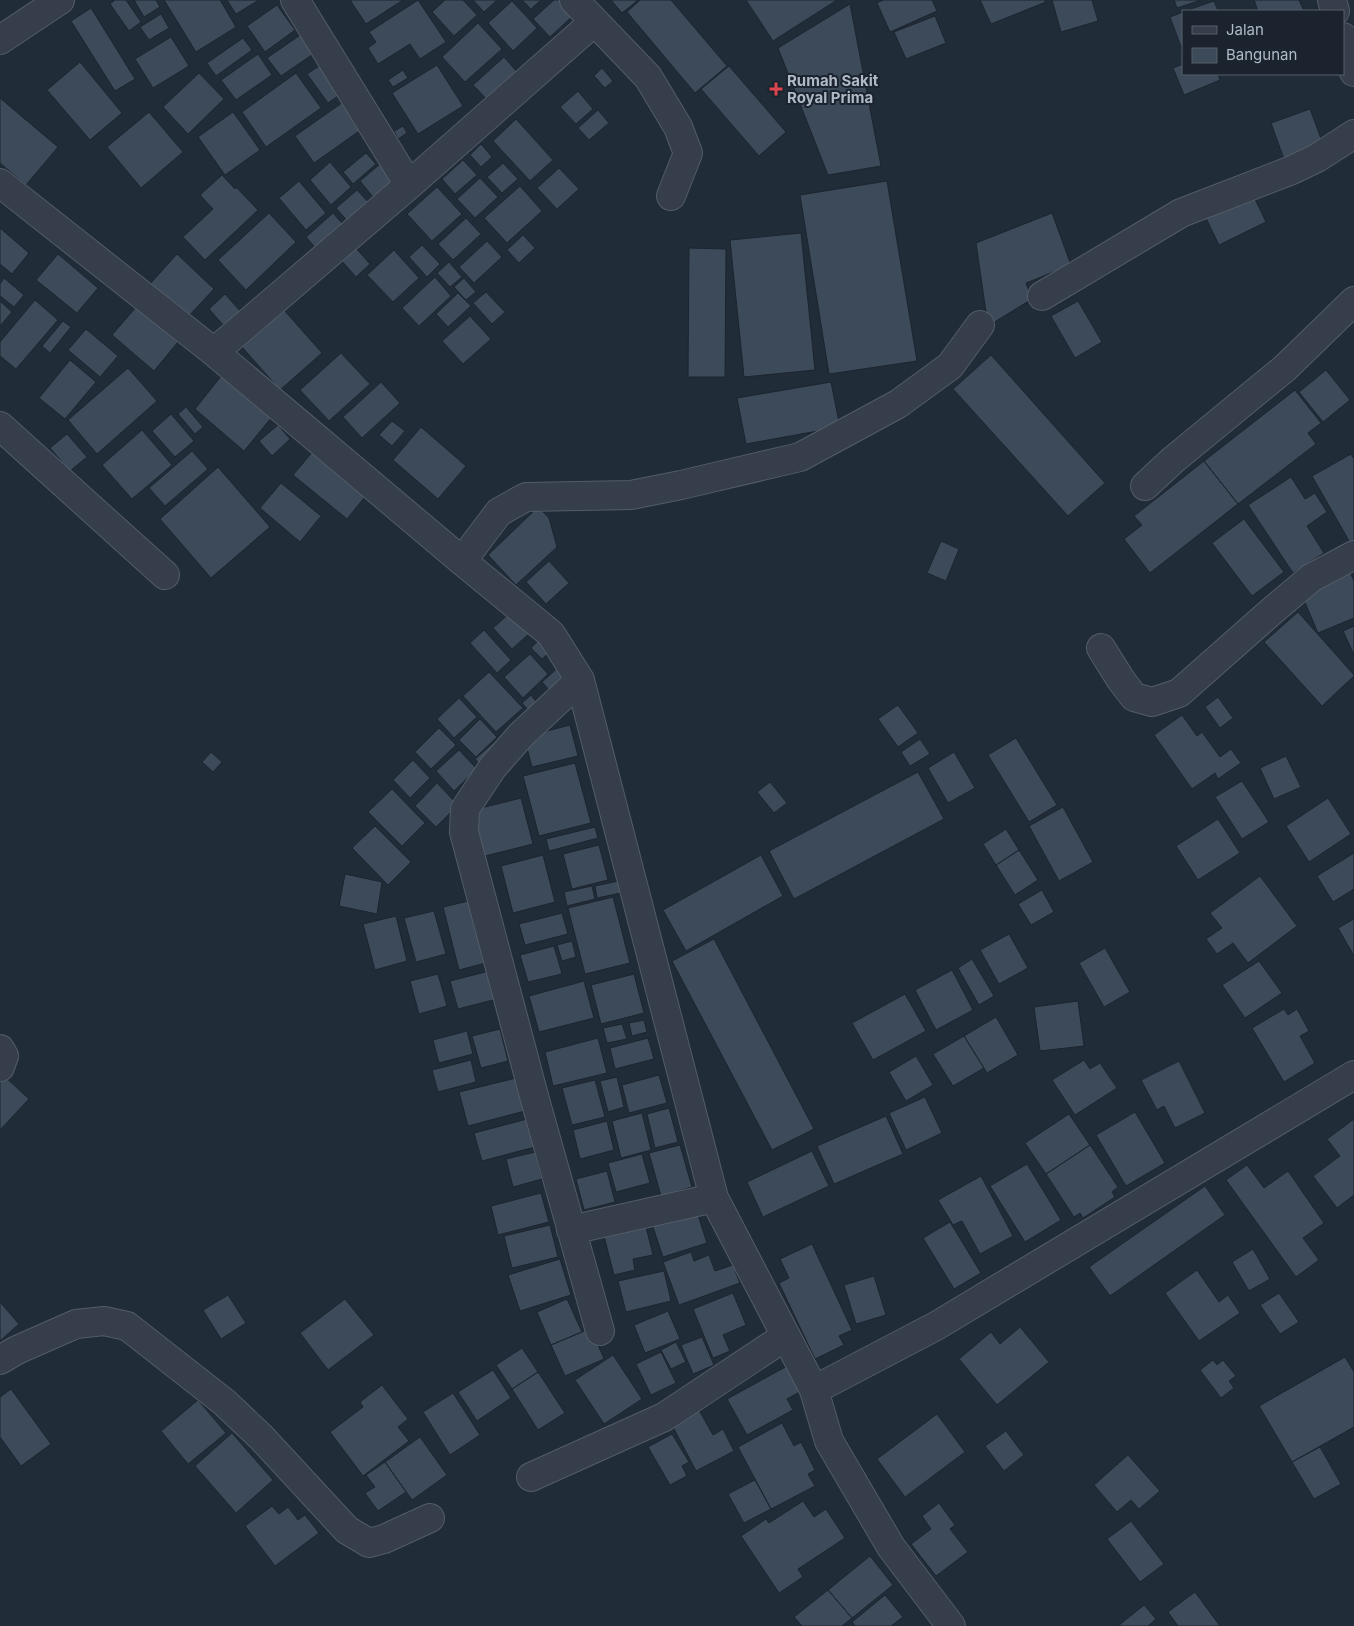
<svg xmlns="http://www.w3.org/2000/svg" width="1354" height="1626" font-family="Inter,sans-serif">
<rect width="100%" height="100%" fill="#212c39"/>
<path fill="#3d4a59" stroke="#1c2530" d="M115,0H126L141,22L129,31L110,4Z
M134,0H156L160,7L144,17Z
M164,0H220L236,27L196,52Z
M227,0H259L236,14Z
M350,0H403L366,24Z
M418,0L446,42L420,59L410,44L378,64L368,48L376,42L369,32Z
M445,0H463L477,15L454,36L432,12Z
M473,0H497L484,12Z
M522,0H541L531,9Z
M554,0H563L576,13L550,37L533,19Z
M611,0H638L622,13Z
M640,0H671L727,66L695,93L627,12Z
M746,0H837L773,41Z
M883,0H932L937,11L890,32L877,3Z
M980,0H1045L1046,2L991,24Z
M1052,0H1092L1098,21L1061,32Z
M1174,0H1201L1177,8Z
M1254,0H1299L1304,11H1258Z
M512,1L537,28L513,51L488,23Z
M1214,1L1218,11H1185Z
M850,4L881,166L828,175L778,48Z
M277,5L295,30L265,52L247,26Z
M91,8L135,79L115,91L71,21Z
M1183,12V52L1170,17Z
M161,14L169,28L149,40L140,27Z
M935,16L946,43L906,59L894,32Z
M478,23L502,49L465,82L442,57Z
M306,31L319,50L281,76L267,58Z
M171,37L189,66L153,88L135,59Z
M243,38L252,50L216,76L207,63Z
M258,54L272,75L236,100L221,80Z
M504,57L525,81L495,108L473,85Z
M80,62L122,113L90,140L47,90Z
M325,62L345,91L328,103L307,74Z
M1183,64V74H1218L1220,80L1184,95L1173,68Z
M437,65L463,106L418,134L392,93Z
M729,66L786,132L759,156L701,89Z
M602,68L613,81L605,88L594,76Z
M403,70L408,78L393,87L388,80Z
M199,73L224,99L188,134L163,107Z
M296,73L321,108L266,147L242,112Z
M578,91L593,109L576,124L560,107Z
M0,98L58,147L26,185L0,163Z
M346,100L365,127L314,163L295,136Z
M1310,109L1323,144L1284,159L1271,123Z
M598,110L609,123L589,140L578,128Z
M149,112L183,152L141,188L107,147Z
M233,112L260,150L225,175L198,137Z
M516,119L553,160L530,181L493,141Z
M403,126L407,133L398,139L394,131Z
M481,144L492,157L481,167L470,155Z
M366,153L376,164L353,184L343,172Z
M463,160L477,175L455,194L442,179Z
M330,162L351,187L331,205L310,180Z
M503,163L518,179L502,193L487,177Z
M380,164L394,180L373,197L360,181Z
M559,168L579,189L557,209L537,188Z
M222,175L235,189L236,187L258,210L205,260L183,237L213,209L200,195Z
M480,178L498,197L475,218L457,199Z
M299,181L326,213L306,230L279,198Z
M887,181L917,361L829,374L800,195Z
M520,186L542,211L507,243L484,218Z
M437,187L462,214L432,241L407,214Z
M357,190L371,205L350,224L336,208Z
M1253,195L1266,222L1219,245L1206,218Z
M269,213L296,242L246,290L218,260Z
M333,213L349,231L322,255L306,237Z
M1052,213L1071,265L1026,283L1032,299L988,326L976,243Z
M466,218L481,234L453,260L438,244Z
M0,228L29,253L12,274L0,264Z
M801,233L815,370L744,377L730,240Z
M523,235L535,248L519,263L507,250Z
M487,241L502,257L474,283L459,267Z
M422,245L440,264L427,277L409,257Z
M354,246L370,264L356,277L340,259Z
M689,248L726,249L725,377H688Z
M394,250L419,278L393,302L367,275Z
M58,254L98,288L77,313L36,280Z
M177,254L214,289L186,319L149,285Z
M449,262L462,277L450,287L437,273Z
M435,277L451,296L419,326L402,308Z
M4,278L24,295L14,307L0,296V284Z
M464,278L476,292L466,300L454,287Z
M486,292L505,312L492,324L473,303Z
M458,293L471,306L448,327L436,314Z
M225,294L241,312L225,327L209,309Z
M35,300L58,320L16,369L0,356V342Z
M0,301L12,312L0,326Z
M1078,301L1102,342L1075,358L1051,316Z
M137,306L178,342L154,371L112,335Z
M284,310L322,353L280,390L242,347Z
M470,316L491,339L463,364L442,341Z
M63,321L71,327L50,353L42,346Z
M86,329L118,356L100,377L68,350Z
M341,353L370,384L329,421L300,390Z
M991,355L1105,483L1068,516L953,389Z
M70,360L96,382L65,419L39,398Z
M128,368L157,401L97,454L68,420Z
M1326,370L1350,400L1323,422L1299,392Z
M222,375L272,417L244,451L195,409Z
M381,382L400,403L362,438L343,417Z
M831,382L840,427L746,444L737,398Z
M1295,390L1321,423L1308,433L1316,444L1238,504L1204,461Z
M186,407L203,427L195,434L178,414Z
M171,414L194,441L175,457L152,431Z
M392,421L405,431L392,446L379,435Z
M278,425L290,439L272,456L259,441Z
M421,427L466,466L438,499L393,460Z
M142,430L172,465L132,499L102,465Z
M67,434L87,457L70,471L50,448Z
M315,449L368,493L347,519L293,475Z
M192,451L208,469L165,506L149,488Z
M1351,454L1354,459V544L1352,546L1312,476Z
M1204,461L1238,504L1150,573L1124,539L1142,525L1134,516Z
M218,467L270,527L211,578L160,519Z
M1291,477L1305,499L1315,493L1327,512L1307,526L1324,553L1293,573L1248,505Z
M281,483L321,516L300,542L260,508Z
M538,507L549,518L557,547L516,585L488,555Z
M1244,519L1284,572L1252,596L1212,543Z
M941,541L959,549L946,581L927,573Z
M549,561L569,583L546,604L526,582Z
M1350,572L1354,581V618L1318,633L1301,593Z
M512,611L531,632L512,649L493,628Z
M1298,612L1354,675V676L1322,706L1264,642Z
M1354,626V655L1343,631Z
M484,630L511,660L497,673L470,643Z
M540,639L551,651L542,659L531,648Z
M530,654L548,674L523,698L504,677Z
M560,666L568,674L550,691L542,682Z
M489,672L523,708L496,732L463,696Z
M531,695L538,704L530,712L522,703Z
M1218,697L1233,718L1220,728L1205,707Z
M459,698L477,717L454,738L437,719Z
M898,705L918,733L898,747L878,719Z
M1182,715L1197,736L1202,732L1220,757L1231,749L1241,763L1218,779L1215,773L1192,789L1154,735Z
M480,719L497,737L476,757L459,740Z
M570,725L578,756L532,767L524,737Z
M439,728L456,745L431,769L415,752Z
M499,738L509,748L485,770L475,759Z
M1016,738L1057,805L1029,822L988,755Z
M920,739L930,754L910,766L901,752Z
M459,750L477,769L454,791L436,771Z
M211,752L222,762L213,772L202,762Z
M954,752L975,788L948,803L928,768Z
M1286,756L1301,787L1274,799L1260,768Z
M413,760L430,778L410,798L393,780Z
M575,763L591,823L539,836L523,776Z
M918,772L944,819L794,899L769,851Z
M1242,781L1269,822L1242,839L1215,797Z
M770,782L787,803L774,813L757,792Z
M437,783L458,805L436,827L415,806Z
M392,789L425,823L402,846L368,812Z
M521,798L533,844L481,857L469,811Z
M1328,798L1351,834L1309,862L1286,826Z
M1063,807L1093,862L1059,881L1029,826Z
M1218,819L1240,853L1198,880L1176,846Z
M375,826L411,862L388,885L352,848Z
M595,827L598,838L549,851L546,839Z
M1006,829L1019,850L996,865L983,844Z
M599,845L608,880L572,889L563,854Z
M1019,850L1038,880L1015,895L996,865Z
M1354,853V889L1333,902L1317,876Z
M543,855L555,902L513,913L501,866Z
M761,855L783,896L686,951L663,910Z
M345,874L382,882L377,914L339,906Z
M1260,876L1297,926L1248,963L1233,943L1217,954L1206,939L1222,928L1210,913Z
M623,880L626,892L597,898L595,886Z
M592,886L595,899L567,906L564,892Z
M1042,890L1054,912L1031,925L1018,904Z
M613,897L630,963L585,974L568,908Z
M477,899L493,961L459,970L443,907Z
M434,911L446,954L416,962L404,918Z
M562,913L568,934L525,945L519,924Z
M396,916L407,961L375,970L363,924Z
M1354,919V956L1338,928Z
M1009,934L1028,968L999,984L980,950Z
M714,939L814,1129L772,1150L672,961Z
M572,941L576,957L562,961L557,945Z
M554,946L562,974L528,982L520,955Z
M1105,948L1130,992L1104,1007L1079,963Z
M972,959L994,996L979,1005L958,968Z
M1259,961L1282,993L1245,1018L1222,985Z
M493,970L501,998L458,1009L450,981Z
M952,970L973,1010L936,1030L915,990Z
M438,974L447,1006L419,1014L410,981Z
M634,974L644,1013L601,1024L591,985Z
M584,981L594,1018L539,1032L529,996Z
M905,994L926,1031L873,1060L852,1023Z
M1078,1001L1084,1046L1040,1051L1034,1007Z
M1284,1009L1288,1015L1297,1009L1309,1031L1300,1036L1315,1063L1284,1082L1252,1028Z
M996,1017L1018,1055L987,1073L964,1036Z
M644,1020L647,1032L632,1036L629,1023Z
M622,1024L627,1039L607,1043L603,1028Z
M500,1029L508,1061L481,1068L472,1036Z
M467,1031L473,1054L439,1063L433,1040Z
M964,1036L984,1068L953,1086L933,1054Z
M598,1038L607,1073L553,1086L545,1052Z
M648,1038L654,1059L615,1069L610,1048Z
M916,1056L933,1085L906,1101L889,1072Z
M471,1060L476,1082L438,1092L432,1070Z
M1084,1060L1090,1069L1100,1063L1117,1088L1075,1115L1052,1080Z
M1179,1061L1205,1113L1175,1128L1164,1106L1157,1110L1141,1080Z
M2,1074L29,1099L0,1130V1076Z
M659,1075L667,1103L629,1113L622,1085Z
M617,1077L624,1107L608,1112L600,1081Z
M516,1078L525,1111L468,1126L459,1092Z
M595,1080L605,1117L572,1125L562,1088Z
M925,1097L942,1133L906,1150L889,1113Z
M669,1108L678,1142L655,1148L647,1114Z
M1135,1112L1165,1163L1126,1186L1096,1135Z
M642,1113L651,1150L621,1158L612,1121Z
M1069,1114L1090,1145L1046,1174L1025,1143Z
M886,1116L903,1154L834,1184L817,1146Z
M527,1119L535,1147L482,1161L474,1133Z
M1354,1119V1195L1337,1208L1313,1176L1340,1156L1327,1139Z
M607,1121L614,1150L580,1159L573,1130Z
M680,1145L692,1187L661,1196L649,1153Z
M1090,1145L1118,1187L1112,1192L1115,1197L1083,1218L1080,1213L1074,1217L1046,1174Z
M812,1151L829,1186L763,1217L747,1182Z
M535,1152L542,1179L513,1187L506,1159Z
M642,1154L650,1183L616,1192L608,1163Z
M1027,1164L1061,1220L1025,1242L990,1186Z
M1247,1165L1264,1188L1288,1171L1324,1223L1303,1238L1319,1260L1296,1277L1226,1180Z
M607,1171L615,1202L584,1210L576,1179Z
M981,1176L1013,1236L980,1254L962,1221L953,1225L938,1200Z
M1205,1186L1225,1215L1110,1296L1089,1267Z
M541,1193L549,1222L498,1235L491,1206Z
M696,1209L707,1243L663,1257L652,1224Z
M644,1219L653,1255L633,1259L635,1270L614,1275L604,1236Z
M950,1222L981,1273L954,1289L923,1238Z
M550,1225L558,1257L512,1268L504,1236Z
M812,1244L852,1330L839,1336L844,1345L815,1359L779,1283L789,1278L780,1259Z
M1253,1249L1270,1279L1249,1291L1232,1262Z
M691,1252L694,1261L709,1255L715,1271L733,1265L740,1283L679,1305L663,1262Z
M560,1259L571,1295L520,1311L508,1275Z
M1197,1270L1219,1302L1228,1295L1240,1313L1199,1341L1165,1293Z
M664,1271L671,1301L626,1312L618,1281Z
M874,1276L886,1315L856,1324L844,1285Z
M733,1293L746,1325L723,1335L730,1351L713,1358L693,1309Z
M1279,1293L1299,1322L1280,1334L1260,1305Z
M228,1295L246,1323L221,1339L203,1310Z
M345,1299L374,1335L328,1370L300,1333Z
M567,1299L582,1332L551,1345L537,1312Z
M0,1302L19,1324L0,1341Z
M668,1311L680,1339L645,1353L634,1325Z
M1020,1327L1049,1362L997,1405L959,1359L991,1332L1000,1344Z
M591,1328L604,1359L565,1376L551,1345Z
M702,1337L714,1365L693,1374L681,1345Z
M676,1342L686,1362L671,1369L661,1350Z
M522,1348L538,1372L512,1389L496,1365Z
M661,1352L676,1383L651,1395L636,1364Z
M613,1355L642,1399L604,1424L575,1380Z
M1345,1357L1354,1372V1427L1292,1462L1259,1406Z
M1213,1360L1217,1365L1223,1360L1236,1376L1229,1381L1234,1388L1221,1398L1200,1370Z
M789,1365L803,1390L787,1399L793,1410L747,1435L727,1399Z
M493,1370L511,1398L477,1421L458,1392Z
M538,1372L565,1413L538,1430L512,1389Z
M382,1385L408,1419L398,1427L409,1441L363,1476L330,1432L363,1407L360,1402Z
M11,1389L51,1444L21,1466L0,1437V1397Z
M453,1393L480,1435L450,1455L423,1412Z
M198,1400L226,1433L188,1464L161,1431Z
M699,1410L713,1435L723,1429L734,1451L696,1471L672,1425Z
M937,1414L965,1452L905,1497L877,1459Z
M782,1423L794,1446L801,1442L815,1470L808,1474L815,1486L771,1509L738,1447Z
M1006,1431L1024,1455L1004,1471L985,1446Z
M232,1433L273,1480L236,1513L195,1466Z
M672,1434L689,1462L682,1466L687,1476L670,1485L648,1447Z
M420,1437L447,1475L412,1500L385,1462Z
M1320,1447L1341,1484L1314,1499L1292,1462Z
M1128,1455L1160,1491L1139,1509L1131,1500L1117,1512L1094,1485Z
M385,1462L406,1492L378,1511L365,1493L375,1487L366,1475Z
M755,1480L771,1509L744,1523L728,1494Z
M803,1501L814,1517L826,1509L845,1538L798,1569L803,1577L779,1593L741,1536L766,1519L769,1523Z
M939,1503L955,1525L950,1529L968,1552L936,1576L911,1544L931,1529L922,1516Z
M272,1506L279,1514L288,1507L298,1520L305,1515L319,1533L275,1566L245,1526Z
M1131,1521L1164,1564L1140,1582L1107,1539Z
M870,1556L893,1585L852,1618L828,1590Z
M828,1590L852,1618L842,1626H802L794,1617Z
M1195,1592L1220,1626H1178L1168,1612Z
M885,1595L903,1617L891,1626H855L852,1622Z
M1144,1605L1156,1619L1148,1626H1118Z"/>
<g fill="none" stroke-linecap="round" stroke-linejoin="round">
<defs>
<path id="minor" d="M295,0L409,185
M574,0L648,77L678,127L688,153L671,196
M1332,0L1335,11
M1343,37L1354,72
M0,183L214,352L462,561L551,634L580,680L714,1198L814,1390L829,1441L891,1547L951,1626
M1042,296L1181,213L1292,170L1317,158L1354,134
M214,352L409,185L594,22
M0,426L165,575
M1145,486L1173,460L1285,368L1354,301
M462,561L499,512L526,497L631,495L681,485L800,457L898,404L950,366L980,325
M1101,648L1121,680L1134,697L1152,702L1179,693L1273,610L1311,578L1354,555
M580,680L521,735L493,767L465,809L464,832L534,1096L600,1331
M0,1049L4,1056L0,1067
M571,1230L714,1198
M0,1360L17,1350L76,1324L104,1321L127,1326L224,1402L261,1437L347,1530L369,1543L384,1539L430,1518
M814,1390L936,1326L1354,1075
M531,1477L664,1417L786,1336"/>
<path id="tertiary" d="M0,40L60,0"/>
</defs>
<use href="#minor" stroke="#535c68" stroke-width="30"/>
<use href="#tertiary" stroke="#535c68" stroke-width="30"/>
<use href="#minor" stroke="#353e4a" stroke-width="28"/>
<use href="#tertiary" stroke="#353e4a" stroke-width="28"/>
</g>
<path fill="#e0444e" stroke="#1a232e" stroke-width="2" d="M773.5 81.5h5v5h5v5h-5v5h-5v-5h-5v-5h5z"/>
<g text-anchor="middle" dominant-baseline="central" stroke-width="4" stroke-linejoin="round" paint-order="stroke">
<g font-size="15" font-weight="bold" fill="#b0b9c6" stroke="#1a232e" text-anchor="start">
<text x="787" y="80">Rumah Sakit<tspan x="787" dy="17">Royal Prima</tspan></text>
</g>
</g>
<rect x="1182" y="10" width="162" height="65" fill="#1a232e" stroke="#565f6b"/>
<rect x="1192" y="26" width="25" height="8" fill="#353e4a" stroke="#565f6b"/>
<text x="1226" y="35" font-size="15" fill="#b0b9c6">Jalan</text>
<rect x="1192" y="48" width="25" height="15" fill="#3d4a59" stroke="#565f6b"/>
<text x="1226" y="60" font-size="15" fill="#b0b9c6">Bangunan</text>
</svg>
